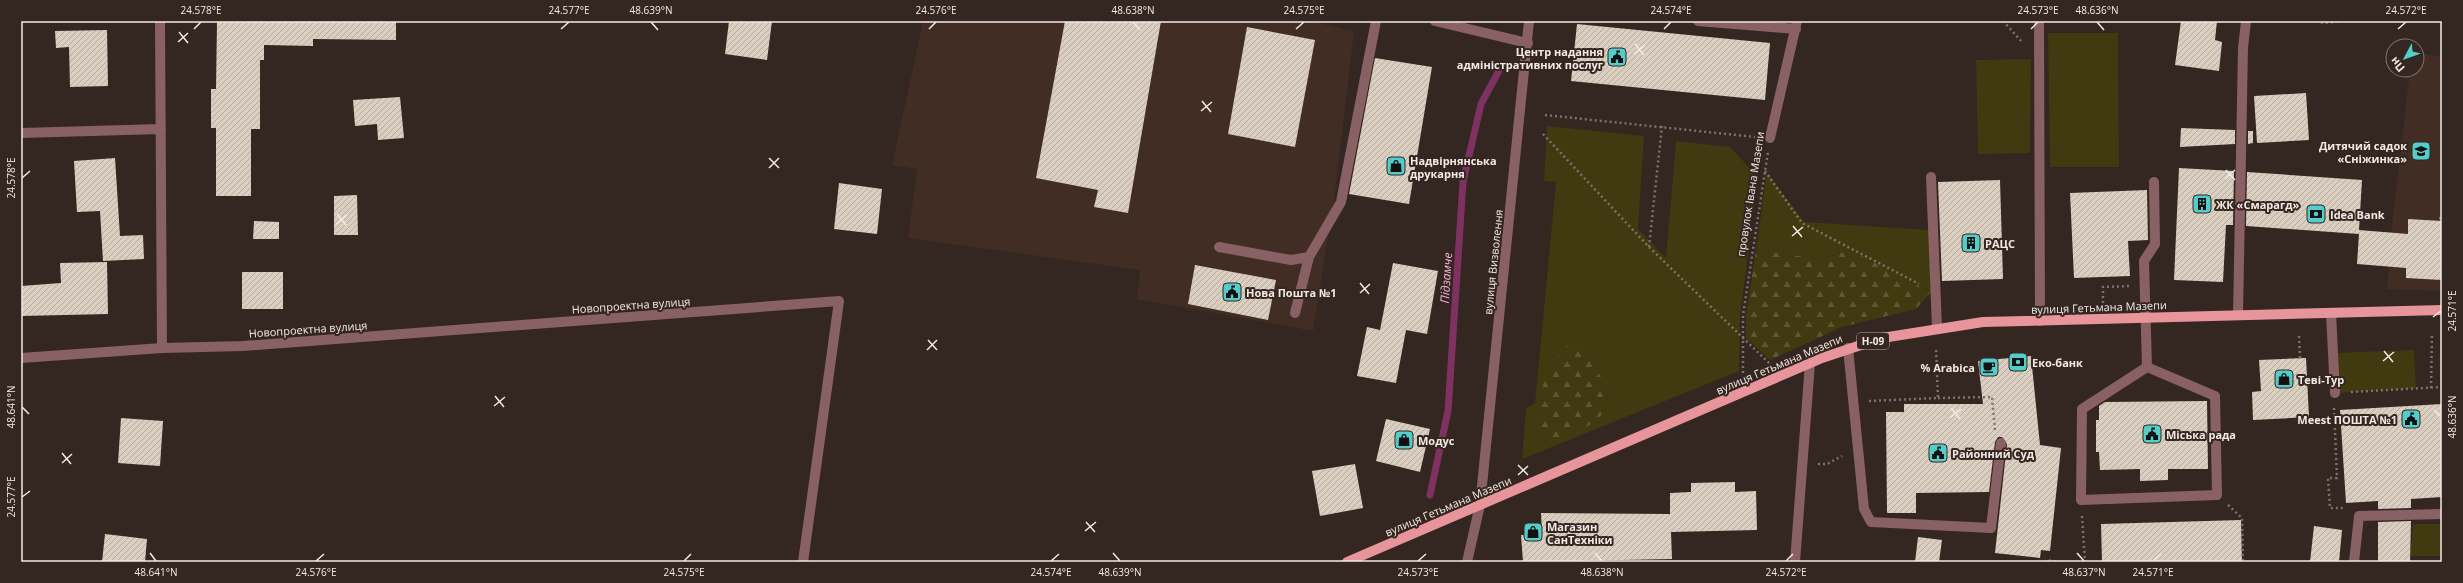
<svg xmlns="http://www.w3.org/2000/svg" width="2463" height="583" font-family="'Open Sans',sans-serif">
<defs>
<pattern id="forest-firs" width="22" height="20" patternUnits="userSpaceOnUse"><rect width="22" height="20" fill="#3f3a0f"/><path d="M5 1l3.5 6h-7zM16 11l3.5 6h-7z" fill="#5b5732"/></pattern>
<pattern id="building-hatch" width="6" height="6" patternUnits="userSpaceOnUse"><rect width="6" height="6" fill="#d9cebf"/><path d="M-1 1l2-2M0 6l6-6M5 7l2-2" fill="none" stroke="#b5aca0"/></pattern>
</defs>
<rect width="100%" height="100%" fill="#342620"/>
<path fill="#412d24" d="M923,21H1309L1354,31L1335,194L1313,331L1137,299L1140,270L908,238L917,169L892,165Z
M2417,52L2442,57V291L2387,289L2391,233L2410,70H2417Z"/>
<path fill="#3f3a0f" d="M2048,33H2118L2119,167H2050Z
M2031,59L2030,153L1978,154L1976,60Z
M1547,126L1644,136L1638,229L1666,258L1676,141L1730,147L1758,177L1740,317L1739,371L1522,459L1526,408L1535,403L1556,182L1544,181Z
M1767,172L1804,222L1929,230L1931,292L1850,250L1822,259L1756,250Z
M2414,350L2416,388L2335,393L2333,353Z
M2413,524H2442V556H2410Z"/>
<path fill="url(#forest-firs)" d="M1756,250L1822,259L1850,250L1931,292L1916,309L1842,327L1770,360L1746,338V315Z
M1567,346L1585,353L1611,392C1609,397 1609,406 1605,410C1594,426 1568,440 1549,441L1540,433V407L1545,372Z"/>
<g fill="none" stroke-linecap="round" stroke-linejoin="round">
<path stroke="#7e3261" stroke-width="7" d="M1430,495L1448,411L1463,182L1481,104L1501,67"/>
</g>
<path fill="url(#building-hatch)" d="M217,21H396V40L313,39V46L264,45V60H260V129H251V196H216V128H211V89H216Z
M729,21H772L767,60L725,54Z
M1065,21H1161L1128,213L1094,207L1098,190L1036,178Z
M2181,21H2217L2215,40L2222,42L2219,71L2175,65Z
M1577,24L1770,43L1765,100L1571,81Z
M1247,27L1315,40L1295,147L1228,134Z
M107,30L108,86L70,87L69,47L56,48L55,31Z
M1375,58L1432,67L1409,204L1349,194Z
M2306,93L2309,140L2257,143L2254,96Z
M400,97L404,138L378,140L377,124L355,126L353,100Z
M2181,128L2235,130V144L2180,147Z
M2248,131H2253V143L2248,144Z
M115,158L120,236L143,235L144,259L103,261L100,211L77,212L74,161Z
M2179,168L2234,171L2233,225H2226L2223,282L2174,280Z
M2247,172L2362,180L2359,230L2408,234V219L2442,221V280L2406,278V268L2357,264L2359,234L2246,226Z
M2000,180L2003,279L1942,281L1938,182Z
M839,183L882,189L877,234L834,229Z
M2147,190L2148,240L2128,241L2130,276L2074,278L2070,193Z
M357,195L358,235H334V196Z
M254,221L279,222V239H253Z
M107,262L108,314L21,316V286L61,283L60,263Z
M1393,263L1438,271L1427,334L1406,330L1396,383L1357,376L1367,327L1380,330Z
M1195,265L1276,280L1268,320L1188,304Z
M242,272H283V309H242Z
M2031,356L2040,445L2061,448L2050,551L2041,550L2040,558L1995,553L2007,444L2002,437H1998L1995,442L1989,492L1916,493V513H1887L1886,412H1904V404H1983L1978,361Z
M2306,358L2309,417L2253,420L2252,392L2261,391L2259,360Z
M2207,401L2208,469H2168V480L2140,481V469L2100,470L2099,452H2096V420H2099V406L2105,402Z
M2442,404V497L2411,499V508L2378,509V501L2346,503L2340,410Z
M121,418L163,421L160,466L118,463Z
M1386,419L1430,429L1420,472L1376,461Z
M1355,464L1363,508L1320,516L1312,471Z
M1735,482V492L1756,491L1757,530L1671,532L1672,559L1523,562L1521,535L1542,534L1541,513L1670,514V493L1691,492V483Z
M2241,520L2242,562H2102L2101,524Z
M2411,521L2410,562H2378V522Z
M2314,526L2342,530L2339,562H2310Z
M105,534L147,539L145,562H102Z
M1918,537L1942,540L1939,562H1915Z"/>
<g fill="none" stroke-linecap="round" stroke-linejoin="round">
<path stroke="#7e726c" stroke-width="2.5" stroke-dasharray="2 3" stroke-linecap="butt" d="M2003,21L2022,42
M2316,21L2324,23L2342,21
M1545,115L1755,137
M1543,134L1649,247L1769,363
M1765,171L1802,223L1919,284
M2439,218H2442
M1649,247L1662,126
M2103,303V287L2129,286
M2299,336L2300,358
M1743,373V315L1768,152
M2431,388L2432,334
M2351,392L2442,387
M1938,398L1992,397L1995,430
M1869,401L1938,398L1936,348
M2334,408L2337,478H2328L2330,508H2345
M1818,464H1827L1842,456
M2228,505L2242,518L2243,562
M2082,516L2085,562
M2045,562L2046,560L2061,562"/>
<path stroke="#896063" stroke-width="10" d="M1698,21L1796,29
M2243,48L2246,21
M1770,138L1797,21
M1931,177L1937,328
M1219,247L1291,260L1309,257L1341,202L1376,21
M1295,313L1309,257
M2331,313L2335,393
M1848,348L1864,509L1871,522L1991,528L2001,443
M2147,367L2215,396L2217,495L2081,500L2082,409Z
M2147,367L2144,261L2155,244L2154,182
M1795,562L1810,363
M2354,562L2359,516L2442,514"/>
<path stroke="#896063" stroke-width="10" d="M160,21L162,348
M1435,21L1528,43
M2039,21L2040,321
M21,133L161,129
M2238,315L2243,48
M21,358L162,348L243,346L839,301L803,562
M1467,562L1480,505L1529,21"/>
<path stroke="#e8949b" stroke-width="10" d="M1347,562L1822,358L1882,338L1983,322L2442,310"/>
</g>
<path fill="none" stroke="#f3eae6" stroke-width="1.5" d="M651,22L658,30M1133,22L1140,30M2097,22L2104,30M194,29L201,22M561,29L569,22M929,29L936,22M1296,29L1304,22M1664,29L1671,22M2031,29L2038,22M2398,29L2406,22M179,32L188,43M178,42L188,33M1635,44L1644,55M1634,54L1645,45M1202,101L1211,112M1201,111L1212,102M769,158L779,168M769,168L779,158M2226,170L2235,180M22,178L30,171M2225,179L2235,170M337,214L346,225M336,224L347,215M1793,226L1802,237M1792,236L1803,227M1360,283L1369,294M1360,293L1370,284M2433,317L2441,311M928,340L937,350M927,350L937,340M2384,351L2393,362M2383,361L2394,352M495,396L504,407M494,406L505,397M22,407L29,414M1951,408L1960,419M2434,410L2441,417M1950,418L1961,409M62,453L71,464M62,463L72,454M1518,465L1528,475M1518,475L1528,466M22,497L30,491M1086,522L1095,532M1085,531L1096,522M150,553L156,561M1113,553L1120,561M1595,553L1602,561M2077,553L2084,561M316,561L324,554M684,561L691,554M1051,561L1059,554M1418,561L1426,554M1786,561L1793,554M2153,561L2161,554"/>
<defs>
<symbol id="civic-square" viewBox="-11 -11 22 22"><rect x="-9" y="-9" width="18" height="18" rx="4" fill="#53cdca" stroke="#342620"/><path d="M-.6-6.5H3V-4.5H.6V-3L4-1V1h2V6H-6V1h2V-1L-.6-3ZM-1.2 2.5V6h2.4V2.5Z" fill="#111"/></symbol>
<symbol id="school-square" viewBox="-11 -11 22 22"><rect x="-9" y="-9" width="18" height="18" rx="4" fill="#53cdca" stroke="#342620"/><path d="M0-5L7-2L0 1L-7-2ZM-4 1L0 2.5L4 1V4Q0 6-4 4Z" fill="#111"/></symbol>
<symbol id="shop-square" viewBox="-11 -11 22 22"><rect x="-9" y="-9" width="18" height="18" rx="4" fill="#53cdca" stroke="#342620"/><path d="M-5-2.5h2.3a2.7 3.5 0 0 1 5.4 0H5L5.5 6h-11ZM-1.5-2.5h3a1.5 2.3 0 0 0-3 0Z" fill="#111"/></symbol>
<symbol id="building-square" viewBox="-11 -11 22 22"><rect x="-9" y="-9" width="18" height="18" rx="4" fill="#53cdca" stroke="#342620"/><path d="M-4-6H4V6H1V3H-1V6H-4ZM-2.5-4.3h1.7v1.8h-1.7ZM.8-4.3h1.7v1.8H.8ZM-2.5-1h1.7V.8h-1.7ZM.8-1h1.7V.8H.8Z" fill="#111"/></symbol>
<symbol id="bank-square" viewBox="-11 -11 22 22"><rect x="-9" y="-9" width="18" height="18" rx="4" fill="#53cdca" stroke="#342620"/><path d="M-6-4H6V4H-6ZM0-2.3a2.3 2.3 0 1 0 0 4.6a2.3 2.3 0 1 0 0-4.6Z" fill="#111"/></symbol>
<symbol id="cafe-square" viewBox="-11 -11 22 22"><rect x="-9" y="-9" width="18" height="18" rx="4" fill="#53cdca" stroke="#342620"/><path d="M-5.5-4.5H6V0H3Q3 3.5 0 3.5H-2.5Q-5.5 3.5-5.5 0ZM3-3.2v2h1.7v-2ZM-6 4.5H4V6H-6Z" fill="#111"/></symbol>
</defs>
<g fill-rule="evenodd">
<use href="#civic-square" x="1606" y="46" width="22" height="22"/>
<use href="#school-square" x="2410" y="140" width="22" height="22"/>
<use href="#shop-square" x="1385" y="155" width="22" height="22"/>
<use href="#building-square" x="2191" y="193" width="22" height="22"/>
<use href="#bank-square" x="2305" y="203" width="22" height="22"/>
<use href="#building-square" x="1960" y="232" width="22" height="22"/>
<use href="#civic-square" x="1221" y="281" width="22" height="22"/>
<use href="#bank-square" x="2007" y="351" width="22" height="22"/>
<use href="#cafe-square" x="1978" y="356" width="22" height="22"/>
<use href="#shop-square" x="2273" y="368" width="22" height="22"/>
<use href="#civic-square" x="2400" y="408" width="22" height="22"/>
<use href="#civic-square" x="2141" y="423" width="22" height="22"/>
<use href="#shop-square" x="1393" y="429" width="22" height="22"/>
<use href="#civic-square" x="1927" y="442" width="22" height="22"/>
<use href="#shop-square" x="1522" y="521" width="22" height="22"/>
</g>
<g text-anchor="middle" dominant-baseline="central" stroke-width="4" stroke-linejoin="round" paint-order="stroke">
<rect fill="#342620" stroke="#baafab" stroke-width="1" x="1857" y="333" width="32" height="16" rx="3"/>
<g font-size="10" font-weight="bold" fill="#f3eae6">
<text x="1873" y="341">Н-09</text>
</g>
<g font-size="11" font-weight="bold" fill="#f3eae6" stroke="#342620" text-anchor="start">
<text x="1603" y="51" text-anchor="end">Центр надання<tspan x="1603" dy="13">адміністративних послуг</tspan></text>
<text x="2407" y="145" text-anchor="end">Дитячий садок<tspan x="2407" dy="13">«Сніжинка»</tspan></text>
<text x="1410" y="160">Надвірнянська<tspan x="1410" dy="13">друкарня</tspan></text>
<text x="2216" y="204">ЖК «Смарагд»</text>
<text x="2330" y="214">Idea Bank</text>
<text x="1985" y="243">РАЦС</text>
<text x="1246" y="292">Нова Пошта №1</text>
<text x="2032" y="362">Еко-банк</text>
<text x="1975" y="367" text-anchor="end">% Arabica</text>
<text x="2298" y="379">Теві-Тур</text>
<text x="2397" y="419" text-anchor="end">Meest ПОШТА №1</text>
<text x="2166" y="434">Міська рада</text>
<text x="1418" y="440">Модус</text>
<text x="1952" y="453">Районний Суд</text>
<text x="1547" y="526">Магазин<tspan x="1547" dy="13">СанТехніки</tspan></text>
</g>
<g font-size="11" fill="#f3eae6" stroke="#342620">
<text transform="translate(1750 194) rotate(-81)">провулок Івана Мазепи</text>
<text transform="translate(1493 262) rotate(-84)">вулиця Визволення</text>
<text transform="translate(631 305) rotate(-4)">Новопроектна вулиця</text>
<text transform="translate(2099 307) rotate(-2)">вулиця Гетьмана Мазепи</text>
<text transform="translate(308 329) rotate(-4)">Новопроектна вулиця</text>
<text transform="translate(1779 364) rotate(-23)">вулиця Гетьмана Мазепи</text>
<text transform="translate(1448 506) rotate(-23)">вулиця Гетьмана Мазепи</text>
</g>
<g font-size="12" font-style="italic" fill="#f6b4d9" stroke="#342620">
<text transform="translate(1446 278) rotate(-86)">Підзамче</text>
</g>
</g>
<rect width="2463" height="583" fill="none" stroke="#342620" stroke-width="44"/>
<g transform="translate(2405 58) rotate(229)"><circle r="19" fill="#342620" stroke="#80746f"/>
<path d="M0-3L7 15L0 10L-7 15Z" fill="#53cdca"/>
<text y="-6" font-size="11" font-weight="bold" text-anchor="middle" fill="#f3eae6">Пн</text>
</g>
<rect x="22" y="22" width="2419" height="539" fill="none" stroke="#f3eae6" stroke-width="1.5"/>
<g font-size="10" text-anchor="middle" fill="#f3eae6">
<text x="201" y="14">24.578°E</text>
<text x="569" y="14">24.577°E</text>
<text x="651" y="14">48.639°N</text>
<text x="936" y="14">24.576°E</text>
<text x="1133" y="14">48.638°N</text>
<text x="1304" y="14">24.575°E</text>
<text x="1671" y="14">24.574°E</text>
<text x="2038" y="14">24.573°E</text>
<text x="2097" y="14">48.636°N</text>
<text x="2406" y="14">24.572°E</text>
<text transform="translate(11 178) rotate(-90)" y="4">24.578°E</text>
<text transform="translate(2452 311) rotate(-90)" y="4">24.571°E</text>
<text transform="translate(11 407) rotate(-90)" y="4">48.641°N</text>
<text transform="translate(2452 417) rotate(-90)" y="4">48.636°N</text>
<text transform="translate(11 497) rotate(-90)" y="4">24.577°E</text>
<text x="156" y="576">48.641°N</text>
<text x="316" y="576">24.576°E</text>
<text x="684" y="576">24.575°E</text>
<text x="1051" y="576">24.574°E</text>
<text x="1120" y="576">48.639°N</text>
<text x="1418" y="576">24.573°E</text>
<text x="1602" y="576">48.638°N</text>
<text x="1786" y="576">24.572°E</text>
<text x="2084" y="576">48.637°N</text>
<text x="2153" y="576">24.571°E</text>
</g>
</svg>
